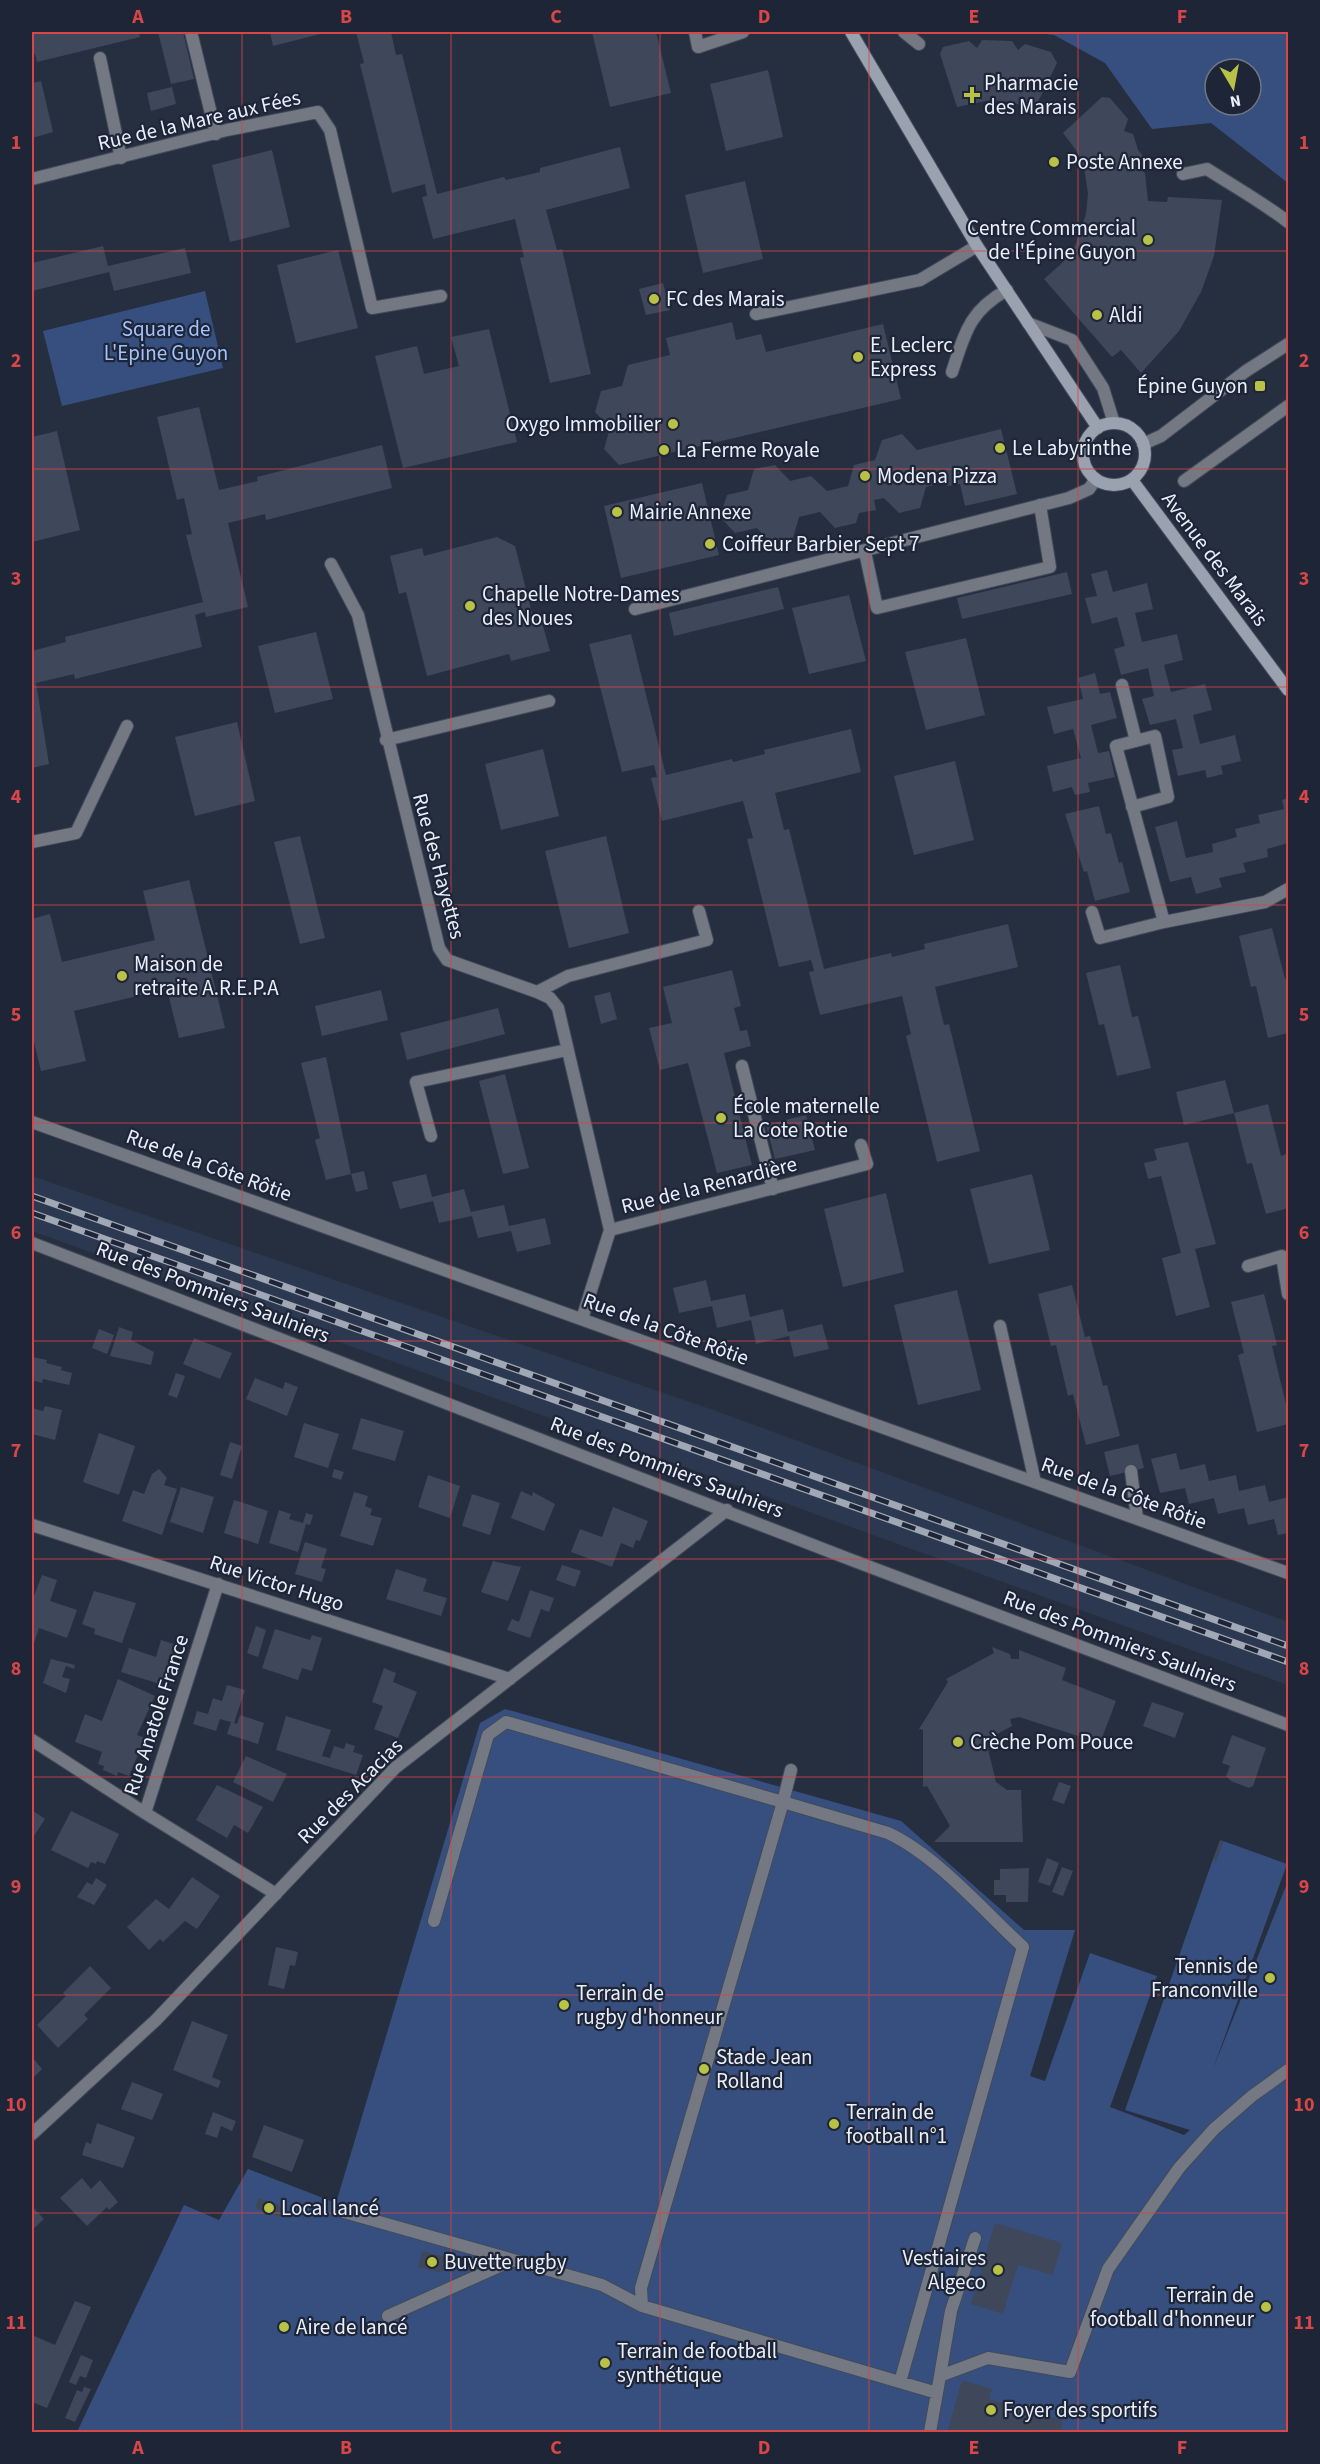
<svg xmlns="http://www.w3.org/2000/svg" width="1320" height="2464" font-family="'Source Sans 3',sans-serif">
<rect width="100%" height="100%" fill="#262f40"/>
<path fill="#2c384f" d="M32,1176L719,1412L1288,1622V1685L32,1231Z"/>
<path fill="#374f7f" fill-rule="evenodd" d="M1031,32H1288V183L1211,123L1152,129L1105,63L1054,35ZM1215,69H1251V105H1215Z
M205,291L223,368L62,406L43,331Z
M505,1709L901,1821L1024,1930H1075L1030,2076L1045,2081L1090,1953L1157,1976L1110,2107L1184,2135L1190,2130L1125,2110L1213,1859L1216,1860L1223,1841L1287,1864L1213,2069L1288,1881V2432H77L184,2205L219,2220L248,2169L336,2203L480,1723Z"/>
<path fill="#3f485b" d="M32,32H139L140,37L37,62L35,54L32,55Z
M158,32H183L194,79L171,84Z
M270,32H328L273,46Z
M356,32H391L396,55L402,54L437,194L504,177L506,180L540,172V168L620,147L630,188L546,210L557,250L562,249L591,374L550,383L520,258L524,257L515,219L433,239L422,197L427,196L425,184L392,193L360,64L364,63Z
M592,32H656L671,93L610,107Z
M982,40L1012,41L1018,50L1025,44L1051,52L1057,63L1034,110L1011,102L991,100L957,107L940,54L943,47L969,41L977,48Z
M768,70L783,137L726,151L710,84Z
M41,81L53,132L32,138V83Z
M172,87L176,104L151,111L147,93Z
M1102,97L1110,98L1128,119L1124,131L1133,134L1138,150L1143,156L1136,166L1145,173L1148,201L1167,202L1168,197L1222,200L1214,256L1201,292L1179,331L1141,373L1121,350L1112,357L1044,279L1061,264L1075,246L1086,214L1088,194L1085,173L1076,150L1063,133Z
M272,150L290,227L230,242L212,165Z
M745,181L763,259L703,273L685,195Z
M103,246L108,266L185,248L191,273L114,291L109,272L32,291V263Z
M338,250L358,328L296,343L277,265Z
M663,283L670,310L646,315L639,289Z
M732,322L736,340L761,334L766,352L883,324L901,399L619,465L604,449L610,428L595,412L601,391L622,386L628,365L670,355L666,338Z
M489,329L517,442L403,468L375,356L417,346L424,374L459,366L451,337Z
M199,407L219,490L258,481L257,477L382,445L392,488L266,520L265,514L228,523L248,607L206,617L205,612L195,615L202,647L75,679L74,674L36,683L49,764L32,768V651L66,642L65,637L203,602L186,535L192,534L184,498L177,500L157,417Z
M1001,429L1017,494L965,506L960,484L947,486L945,482L926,487L920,508L899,513L884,498L874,500L876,510L859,513L856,523L835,528L820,512L799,517L793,538L771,543L757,528L735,533L720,517L727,495L748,490L754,469L775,465L790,481L811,476L827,491L848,486L854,465L875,460L882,440L902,434L917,450Z
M57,431L80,530L32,542V437Z
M702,483L719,555L621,578L604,506Z
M497,537L515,546L534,621L541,619L550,651L511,661L509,654L427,676L406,592L399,594L390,556L422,548L424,556Z
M1107,570L1113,592L1147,583L1153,609L1135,613L1142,642L1177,634L1183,660L1164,665L1171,692L1205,684L1212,710L1193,715L1200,744L1235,735L1241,761L1221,766L1223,774L1207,778L1205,770L1178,776L1172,750L1183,748L1176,719L1150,725L1142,699L1154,696L1148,668L1121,675L1114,649L1125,646L1117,617L1092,624L1085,598L1097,596L1091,574Z
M1067,572L1072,594L962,619L957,598Z
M778,587L784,609L674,636L669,613Z
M849,595L866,661L809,674L792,608Z
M316,632L333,699L275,713L258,646Z
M631,634L666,775L732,759L733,762L765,754L764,750L851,729L861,772L775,793L784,830L789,829L824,969L891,953L892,957L925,949L924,944L1008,924L1018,967L935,987L944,1025L949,1024L980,1151L937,1162L906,1036L911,1034L902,996L820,1015L809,972L814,971L811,960L779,967L747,839L753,838L743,801L662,821L651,778L657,777L654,765L622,772L589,644Z
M966,638L985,715L926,730L905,652Z
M1095,673L1100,694L1110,692L1117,718L1091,725L1098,753L1109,751L1115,777L1088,783L1090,792L1075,795L1072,787L1053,792L1047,766L1081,758L1073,729L1054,734L1047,707L1083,699L1078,678Z
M237,722L255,801L195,816L175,737Z
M543,749L559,816L501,830L485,764Z
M955,761L974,840L914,855L894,776Z
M1288,798V843L1267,849L1268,857L1243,863L1246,872L1219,878L1222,887L1196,894L1191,877L1170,882L1155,827L1177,821L1186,858L1213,852L1212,844L1237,837L1235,829L1260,823L1258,815L1284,809L1282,800Z
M1099,806L1106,834L1111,833L1119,863L1122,862L1130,892L1095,901L1087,871L1084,872L1065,814Z
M300,836L325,938L300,944L274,842Z
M606,836L629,933L569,948L545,851Z
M189,880L225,1028L179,1038L167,989L74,1011L86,1061L41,1071L32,1034V919L50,914L62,962L155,940L143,891Z
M1272,928L1285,979L1288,978V1033L1268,1038L1256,986L1251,987L1239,936Z
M1120,965L1132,1017L1138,1016L1151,1068L1117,1076L1104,1024L1099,1025L1086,973Z
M732,970L741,1006L734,1008L740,1031L747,1030L751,1046L724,1053L752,1165L717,1173L688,1063L660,1070L649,1028L672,1023L663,987Z
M381,990L388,1020L322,1036L315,1006Z
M610,992L617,1019L601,1024L594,996Z
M498,1008L505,1034L407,1060L400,1033Z
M326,1057L351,1174L326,1180L315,1140L320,1138L301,1063Z
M505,1074L529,1168L503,1174L479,1081Z
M1225,1080L1234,1113L1184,1125L1176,1092Z
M1268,1104L1281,1156L1286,1154L1288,1164V1208L1266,1214L1252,1163L1247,1164L1234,1113Z
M806,1115L815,1150L775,1159L766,1125Z
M1188,1142L1216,1244L1195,1249L1210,1307L1176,1316L1162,1258L1181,1253L1161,1176L1148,1179L1144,1163L1157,1160L1154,1149Z
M364,1171L368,1189L356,1192L351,1174Z
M426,1174L432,1197L464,1189L471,1212L504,1205L509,1226L545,1218L551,1244L517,1252L511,1231L478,1238L472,1216L439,1223L433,1201L400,1209L392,1182Z
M1032,1174L1050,1250L989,1264L970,1189Z
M886,1193L904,1272L843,1287L824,1209Z
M706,1280L711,1301L745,1294L750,1317L783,1309L788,1332L822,1324L829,1349L794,1357L789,1336L756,1344L751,1320L717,1328L712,1306L679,1313L673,1288Z
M1072,1285L1085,1337L1090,1336L1103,1386L1107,1385L1120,1436L1086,1445L1073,1394L1068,1396L1056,1345L1051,1346L1038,1294Z
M957,1290L981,1390L918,1405L894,1305Z
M1264,1294L1277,1345L1272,1346L1288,1413V1424L1257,1432L1238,1355L1244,1353L1231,1302Z
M119,1327L133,1332L131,1340L154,1352L151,1365L110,1356Z
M99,1329L114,1335L107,1354L92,1348Z
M194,1338L232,1353L220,1379L183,1364Z
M32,1357L47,1360L46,1363L62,1367L61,1370L72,1373L69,1385L43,1379L42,1383L32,1380Z
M176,1373L185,1376L177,1398L168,1395Z
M255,1378L283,1389L285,1382L298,1387L287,1416L246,1399Z
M45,1406L62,1410L55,1440L32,1434V1408L43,1411Z
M361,1418L404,1431L395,1461L352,1449Z
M304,1423L339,1434L328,1468L294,1457Z
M99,1433L135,1446L119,1495L83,1482Z
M230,1442L242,1446L232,1479L220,1475Z
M1138,1444L1144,1468L1110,1476L1104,1452Z
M1176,1453L1180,1470L1205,1464L1209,1481L1236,1475L1239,1491L1265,1485L1269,1502L1288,1497V1533L1278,1535L1274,1519L1248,1525L1244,1508L1218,1514L1214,1498L1189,1504L1185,1488L1160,1493L1151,1459Z
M159,1469L167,1478L164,1485L177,1489L162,1535L122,1521L133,1490L144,1494L152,1474Z
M334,1469L344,1472L341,1480L332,1477Z
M428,1475L460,1486L450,1518L418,1507Z
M181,1487L214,1497L203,1533L170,1522Z
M521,1491L532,1496L533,1492L555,1504L544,1531L511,1518Z
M354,1492L368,1496L365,1506L372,1509L370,1515L382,1518L373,1546L340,1536Z
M472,1494L500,1503L490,1535L462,1526Z
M234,1500L268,1511L258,1544L224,1533Z
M613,1507L648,1521L640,1541L636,1540L633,1548L621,1543L612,1567L571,1552L580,1529L602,1537Z
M279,1510L291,1514L289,1519L303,1523L306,1513L313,1515L310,1525L306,1524L298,1552L269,1543Z
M305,1542L327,1549L321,1568L326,1569L322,1582L295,1574Z
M493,1561L521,1567L508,1601L481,1592Z
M562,1565L581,1571L575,1587L556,1580Z
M396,1569L427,1579L423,1591L447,1598L441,1616L386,1599Z
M42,1575L57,1580L50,1601L77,1610L67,1638L39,1628L34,1643L32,1642V1601Z
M530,1590L554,1598L549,1612L541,1609L530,1638L507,1630L512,1619L519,1622Z
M94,1591L136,1603L122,1643L94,1634L95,1629L82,1624Z
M256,1626L266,1630L258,1657L247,1653Z
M275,1629L310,1640L312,1635L322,1638L312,1671L302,1668L298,1680L262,1668Z
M161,1640L177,1645L163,1685L121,1672L129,1648L156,1657Z
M992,1647L1010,1654L1011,1659H1019V1650L1066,1668L1062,1680L1116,1701L1100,1743L1019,1717L1010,1719L1012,1726L997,1734L988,1749L996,1782L1007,1790H1021L1023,1842H934L950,1826L927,1786L923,1787V1730L919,1729L948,1682L946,1679L994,1653Z
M51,1659L75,1665L74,1669L66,1666L62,1677L70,1679L66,1693L43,1683Z
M384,1668L396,1673L393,1682L417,1692L398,1738L374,1729L383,1706L372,1702Z
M118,1679L155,1696L137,1735L145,1738L129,1776L118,1772L117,1776L103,1770L104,1766L98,1764L102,1752L75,1742L85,1714L102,1721Z
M227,1685L245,1690L234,1723L237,1724L240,1715L264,1723L258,1744L227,1734L231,1722L220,1719L216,1731L193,1724L197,1711L208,1714L213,1698L222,1701Z
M1152,1702L1184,1713L1175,1738L1143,1726Z
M286,1716L331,1730L322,1756L330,1758L334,1746L344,1749L346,1743L355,1746L353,1752L363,1755L356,1775L276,1750Z
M1232,1735L1266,1748L1253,1786L1249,1788L1231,1781L1226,1776L1230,1766L1222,1763Z
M246,1756L287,1774L273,1802L233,1782Z
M1059,1782L1071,1786L1064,1804L1052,1800Z
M217,1785L263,1807L248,1833L234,1825L227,1838L196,1820Z
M32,1810L45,1819L32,1839Z
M71,1811L119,1834L105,1864L97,1861L96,1864L91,1862L88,1868L51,1850Z
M1220,1840L1223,1841L1216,1861L1213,1859Z
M1047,1858L1059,1863L1050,1886L1038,1882Z
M1062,1867L1073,1871L1063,1896L1052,1892Z
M1029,1868L1028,1902H1006V1895H994V1880H1000V1869Z
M192,1877L220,1896L197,1929L185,1921L163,1942L160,1939L149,1950L127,1927L156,1899L169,1909Z
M96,1878L107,1885L94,1905L77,1897L87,1882L92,1885Z
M276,1947L298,1952L295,1966L290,1965L284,1989L268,1985Z
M90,1966L111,1988L84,2015L88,2019L58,2048L37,2025L66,1996L63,1993Z
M192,2021L228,2035L212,2077L221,2081L218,2088L173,2070Z
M32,2057L42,2069L32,2079Z
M132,2082L163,2094L152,2120L121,2109Z
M213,2112L236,2121L232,2131L221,2126L217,2138L205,2134Z
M97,2123L135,2137L123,2168L82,2155L86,2142L91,2144Z
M264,2125L304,2140L292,2172L252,2157Z
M82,2178L91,2189L100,2180L118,2202L109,2210L107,2207L87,2226L60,2198Z
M259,2198L283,2207L280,2217L255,2208Z
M32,2206L44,2219L32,2230Z
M995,2223L1062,2243L1053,2275L1018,2265L1003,2314L971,2304Z
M422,2251L446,2257L442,2273L418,2267Z
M75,2301L91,2307L47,2408L32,2402V2335L55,2345Z
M81,2355L93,2360L86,2378L80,2376L76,2385L69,2382Z
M962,2380L992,2389L989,2399L1063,2421L1060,2432H947Z
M84,2387L91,2389L75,2422L65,2418L77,2390L82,2392Z"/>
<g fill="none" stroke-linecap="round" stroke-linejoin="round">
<defs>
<path id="lane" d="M904,32L919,44
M100,58L121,158
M1183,174L1207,169C1235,187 1262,202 1288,222
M756,314L920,280L977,246
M1028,323L1072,340L1103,388L1114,423
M952,372C965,333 969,311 1007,290
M1184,481L1288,406
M742,1066L773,1189
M1131,1471L1137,1518
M434,1921L488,1735L506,1722L783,1802L791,1770
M344,2212L602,2285L642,2306L937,2393
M642,2306L641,2288L783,1802L888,1833C937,1856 983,1910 1023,1947L900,2382
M388,2316L513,2260
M940,2376L951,2311L975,2238
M930,2432L940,2376L988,2358L1070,2372L1108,2269L1179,2168L1214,2129L1252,2096L1288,2070"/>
<path id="street" d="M191,32L216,134
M695,32L698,47L743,32
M32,179L227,130L318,112L330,130L372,308L441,296
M1143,444L1161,436L1246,371L1288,344
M865,552L877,608L1050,567L1040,505
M331,564L358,615L439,948L447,960L537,992L550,998L558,1008L610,1230L582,1319
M635,609L1069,498L1089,489L1096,479
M1122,685L1136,741
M386,740L549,701
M1132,807L1168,797L1155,736L1116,746L1164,922L1265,902L1288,889
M32,842L76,833L127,726
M1092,912L1100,938L1164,922
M537,992L568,976L707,940L699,911
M32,1122L1288,1573
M431,1136L416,1082L567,1050
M610,1230L867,1164L861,1145
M32,1243L849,1559L1288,1725
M1248,1266L1282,1256L1288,1294
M1000,1326L1035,1482
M32,1525L510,1679
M218,1584L145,1813L276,1894
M32,1740L145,1813
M32,2134L156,2020L395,1768L727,1510"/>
<path id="secondary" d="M851,32L977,246L1098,428
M1083 454a31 31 0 1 1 62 0a31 31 0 1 1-62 0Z
M1132,480L1288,690"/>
</defs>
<use href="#lane" stroke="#414a5a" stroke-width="14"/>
<use href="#street" stroke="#414a5a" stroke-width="14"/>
<use href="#secondary" stroke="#414a5a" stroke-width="14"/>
<use href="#lane" stroke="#737882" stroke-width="12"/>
<use href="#street" stroke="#737882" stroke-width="12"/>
<use href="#secondary" stroke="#9aa2b0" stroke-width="12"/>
<defs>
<path id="rail" d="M32,1196L1288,1646
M32,1213L1288,1662"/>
</defs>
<use href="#rail" stroke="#a0a7b5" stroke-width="7"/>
<use href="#rail" stroke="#1d2536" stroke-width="4.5" stroke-dasharray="14" stroke-linecap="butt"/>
</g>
<path fill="none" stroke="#d94648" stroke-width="1.5" stroke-opacity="0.55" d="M242,32V2432M451,32V2432M660,32V2432M869,32V2432M1078,32V2432M32,251H1288M32,469H1288M32,687H1288M32,905H1288M32,1123H1288M32,1341H1288M32,1559H1288M32,1777H1288M32,1995H1288M32,2213H1288"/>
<g fill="#b9c146" stroke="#1d2536" stroke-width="2">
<path d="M969 86h6v6h6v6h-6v6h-6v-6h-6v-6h6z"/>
<circle cx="1054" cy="162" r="6"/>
<circle cx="1148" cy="240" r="6"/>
<circle cx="654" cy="299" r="6"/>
<circle cx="1097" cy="315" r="6"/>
<circle cx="858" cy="357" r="6"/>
<rect x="1254" y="380" width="12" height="12" rx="3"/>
<circle cx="673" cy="424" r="6"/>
<circle cx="1000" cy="448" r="6"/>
<circle cx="664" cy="450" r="6"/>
<circle cx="865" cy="476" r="6"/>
<circle cx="617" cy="512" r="6"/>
<circle cx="710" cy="544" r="6"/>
<circle cx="470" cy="606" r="6"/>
<circle cx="122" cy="976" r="6"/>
<circle cx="721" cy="1118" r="6"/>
<circle cx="958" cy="1742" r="6"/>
<circle cx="1270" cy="1978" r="6"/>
<circle cx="564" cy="2005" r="6"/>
<circle cx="704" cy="2069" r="6"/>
<circle cx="834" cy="2124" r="6"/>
<circle cx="269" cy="2208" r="6"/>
<circle cx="432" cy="2262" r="6"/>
<circle cx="998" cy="2270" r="6"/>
<circle cx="1266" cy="2307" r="6"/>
<circle cx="284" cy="2327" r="6"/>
<circle cx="605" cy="2363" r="6"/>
<circle cx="991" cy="2410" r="6"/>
</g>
<g text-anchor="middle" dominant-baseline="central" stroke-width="4.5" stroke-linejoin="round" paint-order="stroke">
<g font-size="21" fill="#e9effb" stroke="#1d2536" text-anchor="start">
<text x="984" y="83">Pharmacie<tspan x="984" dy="24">des Marais</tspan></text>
<text x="1066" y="162">Poste Annexe</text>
<text x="1136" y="228" text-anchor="end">Centre Commercial<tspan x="1136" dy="24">de l'Épine Guyon</tspan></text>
<text x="666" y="299">FC des Marais</text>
<text x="1109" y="315">Aldi</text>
<text x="870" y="345">E. Leclerc<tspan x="870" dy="24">Express</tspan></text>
<text x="1248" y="386" text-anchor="end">Épine Guyon</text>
<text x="661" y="424" text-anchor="end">Oxygo Immobilier</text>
<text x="1012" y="448">Le Labyrinthe</text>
<text x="676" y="450">La Ferme Royale</text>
<text x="877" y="476">Modena Pizza</text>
<text x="629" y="512">Mairie Annexe</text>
<text x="722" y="544">Coiffeur Barbier Sept 7</text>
<text x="482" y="594">Chapelle Notre-Dames<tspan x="482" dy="24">des Noues</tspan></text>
<text x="134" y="964">Maison de<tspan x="134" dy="24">retraite A.R.E.P.A</tspan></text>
<text x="733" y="1106">École maternelle<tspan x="733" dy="24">La Cote Rotie</tspan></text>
<text x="970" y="1742">Crèche Pom Pouce</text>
<text x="1258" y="1966" text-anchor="end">Tennis de<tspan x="1258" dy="24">Franconville</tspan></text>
<text x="576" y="1993">Terrain de<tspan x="576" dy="24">rugby d'honneur</tspan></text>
<text x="716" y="2057">Stade Jean<tspan x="716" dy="24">Rolland</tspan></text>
<text x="846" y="2112">Terrain de<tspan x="846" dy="24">football n°1</tspan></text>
<text x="281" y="2208">Local lancé</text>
<text x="986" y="2258" text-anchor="end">Vestiaires<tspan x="986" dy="24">Algeco</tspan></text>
<text x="444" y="2262">Buvette rugby</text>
<text x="1254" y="2295" text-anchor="end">Terrain de<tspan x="1254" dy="24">football d'honneur</tspan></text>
<text x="296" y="2327">Aire de lancé</text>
<text x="617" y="2351">Terrain de football<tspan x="617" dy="24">synthétique</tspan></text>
<text x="1003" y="2410">Foyer des sportifs</text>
</g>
<g font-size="21" fill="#e9effb" stroke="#1d2536">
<text transform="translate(199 120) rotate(-13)">Rue de la Mare aux Fées</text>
<text transform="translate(1215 559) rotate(53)">Avenue des Marais</text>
<text transform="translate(439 866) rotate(75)">Rue des Hayettes</text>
<text transform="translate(209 1165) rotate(20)">Rue de la Côte Rôtie</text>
<text transform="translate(709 1185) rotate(-14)">Rue de la Renardière</text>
<text transform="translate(213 1292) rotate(21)">Rue des Pommiers Saulniers</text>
<text transform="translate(666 1329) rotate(20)">Rue de la Côte Rôtie</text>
<text transform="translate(667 1467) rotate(21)">Rue des Pommiers Saulniers</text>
<text transform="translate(1124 1493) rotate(20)">Rue de la Côte Rôtie</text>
<text transform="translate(277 1583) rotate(18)">Rue Victor Hugo</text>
<text transform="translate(1120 1641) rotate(21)">Rue des Pommiers Saulniers</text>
<text transform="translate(156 1715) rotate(-72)">Rue Anatole France</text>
<text transform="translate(350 1791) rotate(-45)">Rue des Acacias</text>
</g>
<g font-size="21" fill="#a4c3fc" stroke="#1d2536">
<text x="166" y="329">Square de<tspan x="166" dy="24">L'Epine Guyon</tspan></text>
</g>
</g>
<rect width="1320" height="2464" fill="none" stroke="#1d2536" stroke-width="66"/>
<g transform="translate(1233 87) rotate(170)"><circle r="28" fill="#1d2536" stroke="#6f7685" stroke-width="1.5"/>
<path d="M0-4.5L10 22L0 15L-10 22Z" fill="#b9c146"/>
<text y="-9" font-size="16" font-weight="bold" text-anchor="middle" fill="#e9effb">N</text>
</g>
<rect x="33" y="33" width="1254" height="2398" fill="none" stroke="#d94648" stroke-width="2"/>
<g font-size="20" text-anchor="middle" font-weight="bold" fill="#d94648">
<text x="138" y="23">A</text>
<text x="346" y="23">B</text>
<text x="556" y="23">C</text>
<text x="764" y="23">D</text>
<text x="974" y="23">E</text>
<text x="1182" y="23">F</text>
<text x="16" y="149">1</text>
<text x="1304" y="149">1</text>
<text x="16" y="367">2</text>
<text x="1304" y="367">2</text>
<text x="16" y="585">3</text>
<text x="1304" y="585">3</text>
<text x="16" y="803">4</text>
<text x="1304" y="803">4</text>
<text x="16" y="1021">5</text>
<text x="1304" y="1021">5</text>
<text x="16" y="1239">6</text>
<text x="1304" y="1239">6</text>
<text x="16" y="1457">7</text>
<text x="1304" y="1457">7</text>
<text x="16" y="1675">8</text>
<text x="1304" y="1675">8</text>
<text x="16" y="1893">9</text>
<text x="1304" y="1893">9</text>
<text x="16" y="2111">10</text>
<text x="1304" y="2111">10</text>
<text x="16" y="2329">11</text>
<text x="1304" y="2329">11</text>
<text x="138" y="2454">A</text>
<text x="346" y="2454">B</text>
<text x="556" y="2454">C</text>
<text x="764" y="2454">D</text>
<text x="974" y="2454">E</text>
<text x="1182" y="2454">F</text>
</g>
</svg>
